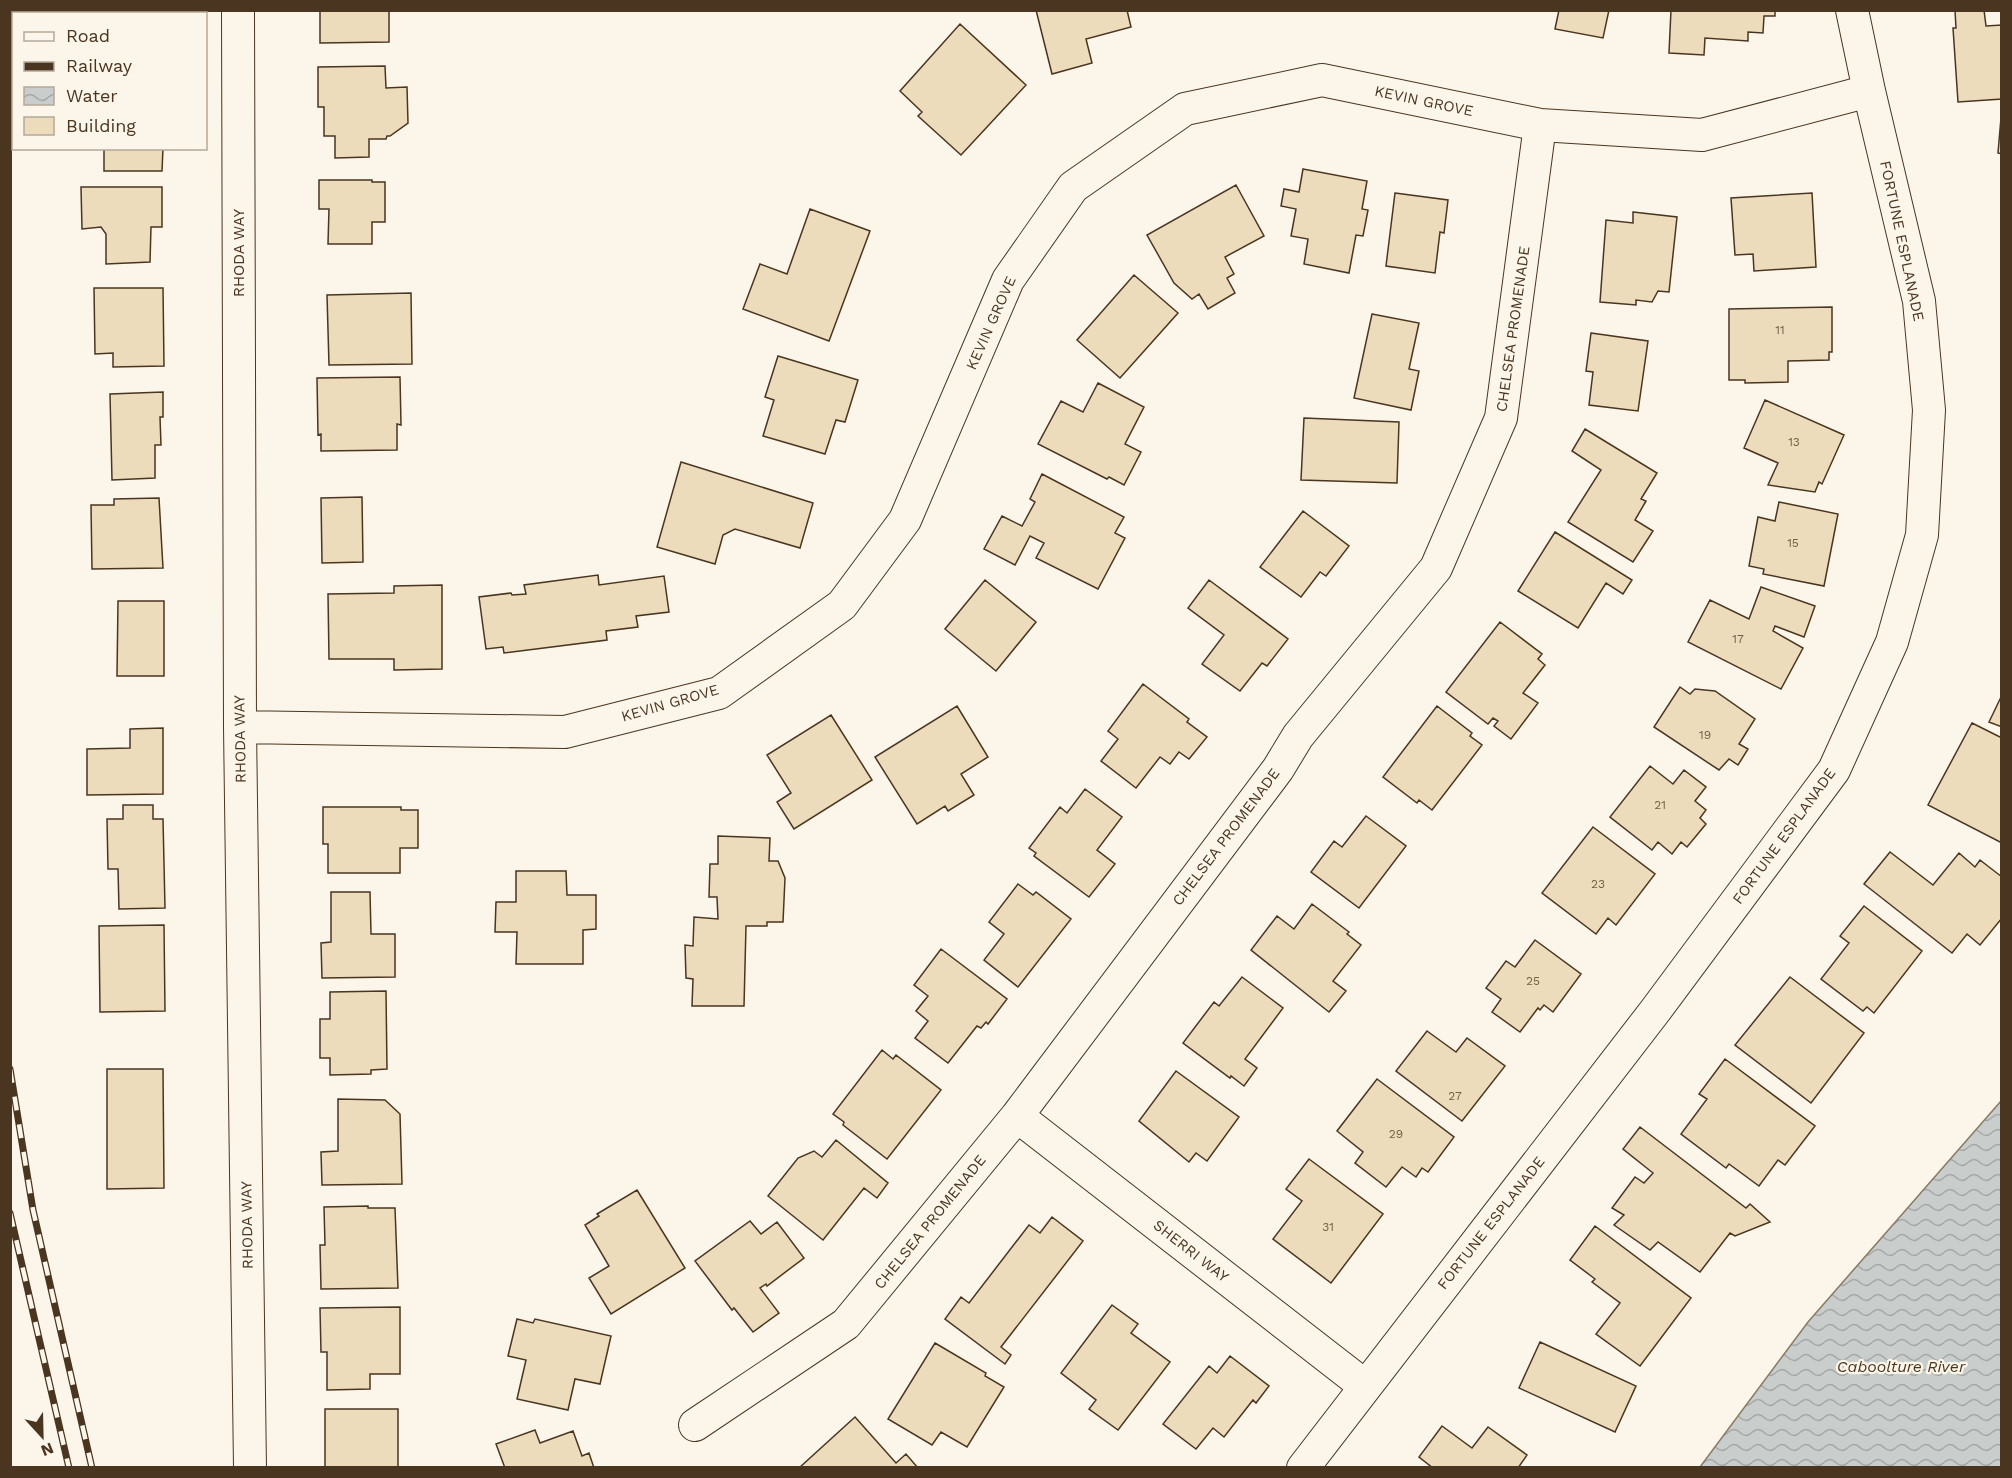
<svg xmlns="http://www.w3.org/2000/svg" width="2012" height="1478" font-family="'Work Sans',sans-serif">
<defs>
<pattern id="water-waves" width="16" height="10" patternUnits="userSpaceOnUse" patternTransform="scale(1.5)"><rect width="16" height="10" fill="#c9cecd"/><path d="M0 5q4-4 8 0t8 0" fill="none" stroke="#a5a8a6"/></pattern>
</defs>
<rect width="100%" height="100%" fill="#fbf6e9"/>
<path fill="url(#water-waves)" stroke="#887966" stroke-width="1.5" d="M2001,1101V1467H1700L1808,1322Z"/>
<path fill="#ecdcbc" stroke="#4a3520" stroke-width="1.5" d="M76,10H165V14H76Z
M320,10L389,11V42L320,43Z
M1036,10H1127L1131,27L1086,39L1092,63L1052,74Z
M1559,10H1609L1603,38L1555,29Z
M1671,10H1775V16H1764L1763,33L1748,32V41L1705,38L1704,55L1669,53Z
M1955,10H1984L1986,26L2002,25V99L1958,102L1953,28H1956Z
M960,24L1026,85L961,155L918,116L922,112L900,91Z
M385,66L386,88L407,87L408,123L390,136H387L386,139H369V157L335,158V136H324V107H318V67Z
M2001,118H2002V154L1998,153Z
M104,148H163L162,171H104Z
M1303,169L1367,181L1362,209L1368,210L1363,236L1356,235L1349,273L1304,264L1308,239L1291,236L1296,209L1281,206L1284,189L1299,192Z
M319,180H372V182H385V222H372V244H328L329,209H319Z
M1236,185L1264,236L1225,257L1234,274L1227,278L1235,293L1208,309L1199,294L1192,299L1174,283L1147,235Z
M81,187H162V227H151L150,262L106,264V234L101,227L82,229Z
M1395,193L1448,200L1444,233L1440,232L1435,273L1386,266Z
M1812,193L1816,267L1754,271L1753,254L1735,255L1731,198Z
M810,209L870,231L829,341L743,309L760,264L787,274Z
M1633,212L1677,217L1669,292L1658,291L1652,302L1636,300V305L1600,302L1606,220L1633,223Z
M1134,275L1178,313L1120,378L1077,340Z
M94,288H163L164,366L113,367V353L95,354Z
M411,293L412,364L329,365L327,295Z
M1832,307V352H1829V360L1788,361V382L1745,383V380H1729V309Z
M1372,314L1419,323L1409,369L1419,371L1411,410L1354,398Z
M1591,333L1648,341L1638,411L1589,405L1593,372L1586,371Z
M778,356L858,380L845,422L836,420L825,454L763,436L774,400L765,397Z
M400,377L401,425L397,424V450L321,451V434L318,435L317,378Z
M1098,383L1144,407L1125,444L1141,452L1124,485L1109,477L1107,479L1038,444L1061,401L1083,412Z
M163,392V417H160L161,445H155V478L112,480L110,394Z
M1765,400L1844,435L1822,484L1819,482L1815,492L1768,485L1778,463L1744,448Z
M1304,418L1399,422L1397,483L1301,480Z
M1585,429L1657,473L1641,499L1646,501L1635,520L1653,531L1633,562L1568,522L1601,470L1572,451Z
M681,462L813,503L800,548L735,529L723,535L715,564L657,547Z
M1042,474L1124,517L1115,533L1125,538L1098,589L1036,558L1044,543L1030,536L1015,565L984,549L1002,516L1022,526L1035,502L1030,499Z
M362,497L363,562L322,563L321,498Z
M159,498L163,568L92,569L91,505H114V499Z
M1779,502L1838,514L1824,586L1763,574L1764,569L1749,566L1758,517L1775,521Z
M1303,511L1349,546L1326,576L1320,572L1301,597L1260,567Z
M1555,532L1632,580L1623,594L1606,583L1578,628L1518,591Z
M598,575L599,585L664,576L669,612L636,616L638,627L606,631L607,640L504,653L503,647L486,649L479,597L511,593L512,595L526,594L524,585Z
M985,580L1036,622L996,671L945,629Z
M1209,580L1288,639L1267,666L1262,663L1240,691L1202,664L1224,635L1188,608Z
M442,585V669L394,670V659H329L328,594L394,593V586Z
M1761,587L1815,606L1804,637L1775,626L1773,631L1803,648L1781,689L1688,642L1710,600L1749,619Z
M118,601H164V676H117Z
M1500,622L1542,654L1538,659L1545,665L1523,693L1538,703L1511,739L1494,726L1498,721L1493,718L1488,724L1446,692Z
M1143,684L1189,719L1187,722L1207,737L1189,759L1179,752L1170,764L1160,757L1136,788L1101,761L1118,739L1108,731Z
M1680,687L1690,694L1695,689L1715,691L1755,719L1739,744L1748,749L1738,765L1729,759L1719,770L1654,727Z
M2002,695V727L1989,722Z
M957,706L988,757L961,774L974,795L948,811L945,806L917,824L875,757Z
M1437,706L1472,733L1470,736L1482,745L1432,810L1419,800L1417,803L1383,777Z
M831,715L872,780L794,829L777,802L791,793L767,755Z
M1972,723L2002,738V843L1928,805Z
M163,728V794L87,795V749L130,748V729Z
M1650,766L1673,784L1684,770L1706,787L1695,801L1706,810L1700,818L1706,824L1687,847L1681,842L1672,854L1658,842L1652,850L1610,817Z
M1085,789L1122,817L1097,850L1115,864L1089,897L1034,856L1036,853L1029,848L1060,807L1067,813Z
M123,805H153V819H163L165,908L119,909L118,869H108L107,819H123Z
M323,807H401V810H418V848H400V873H328V844H323Z
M1366,816L1406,846L1359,908L1311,872L1334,841L1342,847Z
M1593,827L1655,874L1616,925L1608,918L1596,934L1542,893Z
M718,836L770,838L769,861H778L785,878L783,922H767V926H746L744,1006H692L693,979L686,978L685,945L693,946L694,917L718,919L717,897H709L710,864H718Z
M1890,852L1933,885L1959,853L1975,867L1980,860L2002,877V918L1980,945L1967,934L1952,953L1864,884Z
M516,871H566L567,895H596V929L583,930V964H516L517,932H495L496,902H516Z
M1018,884L1033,895L1036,892L1071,919L1018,987L984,960L1004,934L989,922Z
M331,892H370L371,934H395V977L322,978L321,943L331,942Z
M1312,904L1349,932L1347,934L1361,945L1333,981L1346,991L1329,1012L1251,950L1277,916L1294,929Z
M1864,906L1922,951L1874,1013L1867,1007L1863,1011L1821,979L1849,943L1840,936Z
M164,925L165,1011L100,1012L99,926Z
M1535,940L1581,974L1553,1012L1544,1005L1540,1010L1538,1008L1520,1032L1492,1012L1501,999L1486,988L1506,961L1515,967Z
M941,949L1007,999L988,1024L986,1022L981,1028L977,1026L948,1063L915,1038L928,1021L916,1011L928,996L914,985Z
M1242,977L1283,1008L1245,1059L1257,1068L1244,1086L1231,1076L1230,1078L1183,1043L1214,1002L1219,1006Z
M1790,977L1864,1033L1811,1103L1735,1045Z
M386,991L387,1069L371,1070V1074L330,1075V1058H320V1019H330V992Z
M1427,1031L1456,1052L1467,1038L1505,1066L1462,1121L1396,1071Z
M882,1050L893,1059L896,1055L941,1090L887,1159L843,1125L844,1122L833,1114Z
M1725,1059L1815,1126L1785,1165L1778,1160L1759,1186L1729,1164L1726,1168L1681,1134L1707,1099L1699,1094Z
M107,1069H163L164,1188L107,1189Z
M1176,1071L1239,1117L1207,1161L1196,1153L1189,1162L1139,1121Z
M1377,1079L1454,1137L1428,1172L1422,1168L1416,1177L1402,1167L1386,1187L1355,1163L1363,1152L1337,1131Z
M338,1099L385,1100L400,1114L402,1184L322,1185L321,1152L338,1151Z
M1640,1127L1746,1208L1750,1204L1770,1222L1735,1236L1730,1233L1700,1272L1658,1242L1650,1250L1614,1225L1624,1215L1612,1208L1635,1177L1644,1183L1653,1173L1623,1149Z
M836,1140L888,1183L877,1198L864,1188L823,1240L768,1196L798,1158L814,1151L822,1157Z
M1309,1159L1383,1214L1331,1283L1273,1239L1302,1201L1286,1189Z
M637,1190L685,1268L611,1314L589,1278L609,1266L585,1225L599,1216L597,1214Z
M368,1206V1208H395L398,1288L321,1289L320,1245H325L324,1207Z
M1052,1217L1083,1241L1001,1347L1011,1355L1005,1364L945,1319L961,1297L969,1303L1029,1225L1040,1233Z
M750,1221L761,1234L777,1222L804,1258L767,1286L766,1284L760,1288L779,1313L753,1332L734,1308L732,1310L695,1261Z
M1595,1226L1691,1298L1640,1366L1596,1334L1620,1303L1592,1282L1595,1279L1570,1260Z
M1112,1305L1138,1324L1131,1333L1170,1362L1118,1430L1089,1409L1096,1400L1061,1373Z
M400,1307V1374H370V1389L327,1390V1352H321L320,1308Z
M517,1319L533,1323L535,1319L611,1336L600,1384L575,1379L568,1410L517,1399L526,1360L508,1356Z
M1540,1342L1636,1386L1615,1432L1519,1388Z
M935,1343L986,1373L985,1376L1004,1387L967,1447L941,1432L932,1445L888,1419Z
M1230,1356L1269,1386L1256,1403L1253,1400L1224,1437L1213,1428L1196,1449L1163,1424L1209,1366L1217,1373Z
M325,1409H398V1468H325Z
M855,1417L896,1463L906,1454L918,1468H799Z
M1442,1426L1472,1448L1488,1427L1527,1455L1518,1468H1433L1419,1457Z
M535,1430L540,1443L573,1431L582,1456L589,1453L594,1468H505L496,1444Z"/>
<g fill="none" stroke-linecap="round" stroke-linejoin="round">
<defs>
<path id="street" d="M238,10L240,727L250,1468
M240,727L565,732L719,693L842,605L905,520L1008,280L1073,187L1185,109L1322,80L1540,125L1702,135L1869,91
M1017,1116L1365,1386
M695,1425L846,1324L1017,1116L1278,769L1298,736L1436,568L1501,418L1540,125
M1303,1468L1655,1011L1834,770L1892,642L1922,535L1929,410L1919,301L1869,91L1852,10"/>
</defs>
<use href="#street" stroke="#4a3520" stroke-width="34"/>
<use href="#street" stroke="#fbf6e9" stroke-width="32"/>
<defs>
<path id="rail" d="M10,1069L33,1210L92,1468
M10,1213L69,1468"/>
</defs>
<use href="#rail" stroke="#4a3520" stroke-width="7"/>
<use href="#rail" stroke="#fbf6e9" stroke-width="4.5" stroke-dasharray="14" stroke-linecap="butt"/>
</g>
<g text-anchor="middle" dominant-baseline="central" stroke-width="4.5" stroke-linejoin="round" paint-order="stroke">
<g font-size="12" fill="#725f47">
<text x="1780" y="330">11</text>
<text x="1794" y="442">13</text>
<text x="1793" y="543">15</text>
<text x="1738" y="639">17</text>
<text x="1705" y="735">19</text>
<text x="1660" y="805">21</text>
<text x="1598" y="884">23</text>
<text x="1533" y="981">25</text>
<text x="1455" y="1096">27</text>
<text x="1396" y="1134">29</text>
<text x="1328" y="1227">31</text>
</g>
<g font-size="15" fill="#4a3520" stroke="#fbf6e9">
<text transform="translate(1424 101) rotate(12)">KEVIN GROVE</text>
<text transform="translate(1902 241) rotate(78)">FORTUNE ESPLANADE</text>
<text transform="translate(239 253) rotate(-90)">RHODA WAY</text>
<text transform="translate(991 323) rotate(-66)">KEVIN GROVE</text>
<text transform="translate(1513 329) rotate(-82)">CHELSEA PROMENADE</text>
<text transform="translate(670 703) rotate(-16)">KEVIN GROVE</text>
<text transform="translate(240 739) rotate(-91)">RHODA WAY</text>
<text transform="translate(1784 836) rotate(-54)">FORTUNE ESPLANADE</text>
<text transform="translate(1226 837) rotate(-53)">CHELSEA PROMENADE</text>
<text transform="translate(930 1222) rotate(-51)">CHELSEA PROMENADE</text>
<text transform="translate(1491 1223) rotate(-52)">FORTUNE ESPLANADE</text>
<text transform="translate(247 1225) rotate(-91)">RHODA WAY</text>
<text transform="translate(1191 1251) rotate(38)">SHERRI WAY</text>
</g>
<g font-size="16" font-style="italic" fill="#4a3520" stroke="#fbf6e9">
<text x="1901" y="1366">Caboolture River</text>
</g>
</g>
<rect width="2012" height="1478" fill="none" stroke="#4a3520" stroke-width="24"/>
<rect x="12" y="12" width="195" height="138" fill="#fbf6e9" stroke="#b4a999" stroke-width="1.5"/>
<rect x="24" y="32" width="30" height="9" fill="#fbf6e9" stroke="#b4a999" stroke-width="1.5"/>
<text x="66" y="42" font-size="18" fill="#4a3520">Road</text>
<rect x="24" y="62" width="30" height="9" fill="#4a3520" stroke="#b4a999" stroke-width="1.5"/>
<text x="66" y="72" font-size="18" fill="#4a3520">Railway</text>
<rect x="24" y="87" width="30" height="18" fill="url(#water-waves)" stroke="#b4a999" stroke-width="1.5"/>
<text x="66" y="102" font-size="18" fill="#4a3520">Water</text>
<rect x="24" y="117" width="30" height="18" fill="#ecdcbc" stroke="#b4a999" stroke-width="1.5"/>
<text x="66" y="132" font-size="18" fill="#4a3520">Building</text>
<g transform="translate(42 1436) rotate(158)" stroke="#fbf6e9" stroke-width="4.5" paint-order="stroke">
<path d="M0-4.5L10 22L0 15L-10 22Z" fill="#4a3520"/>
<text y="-9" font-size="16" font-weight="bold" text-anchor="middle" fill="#4a3520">N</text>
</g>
</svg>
